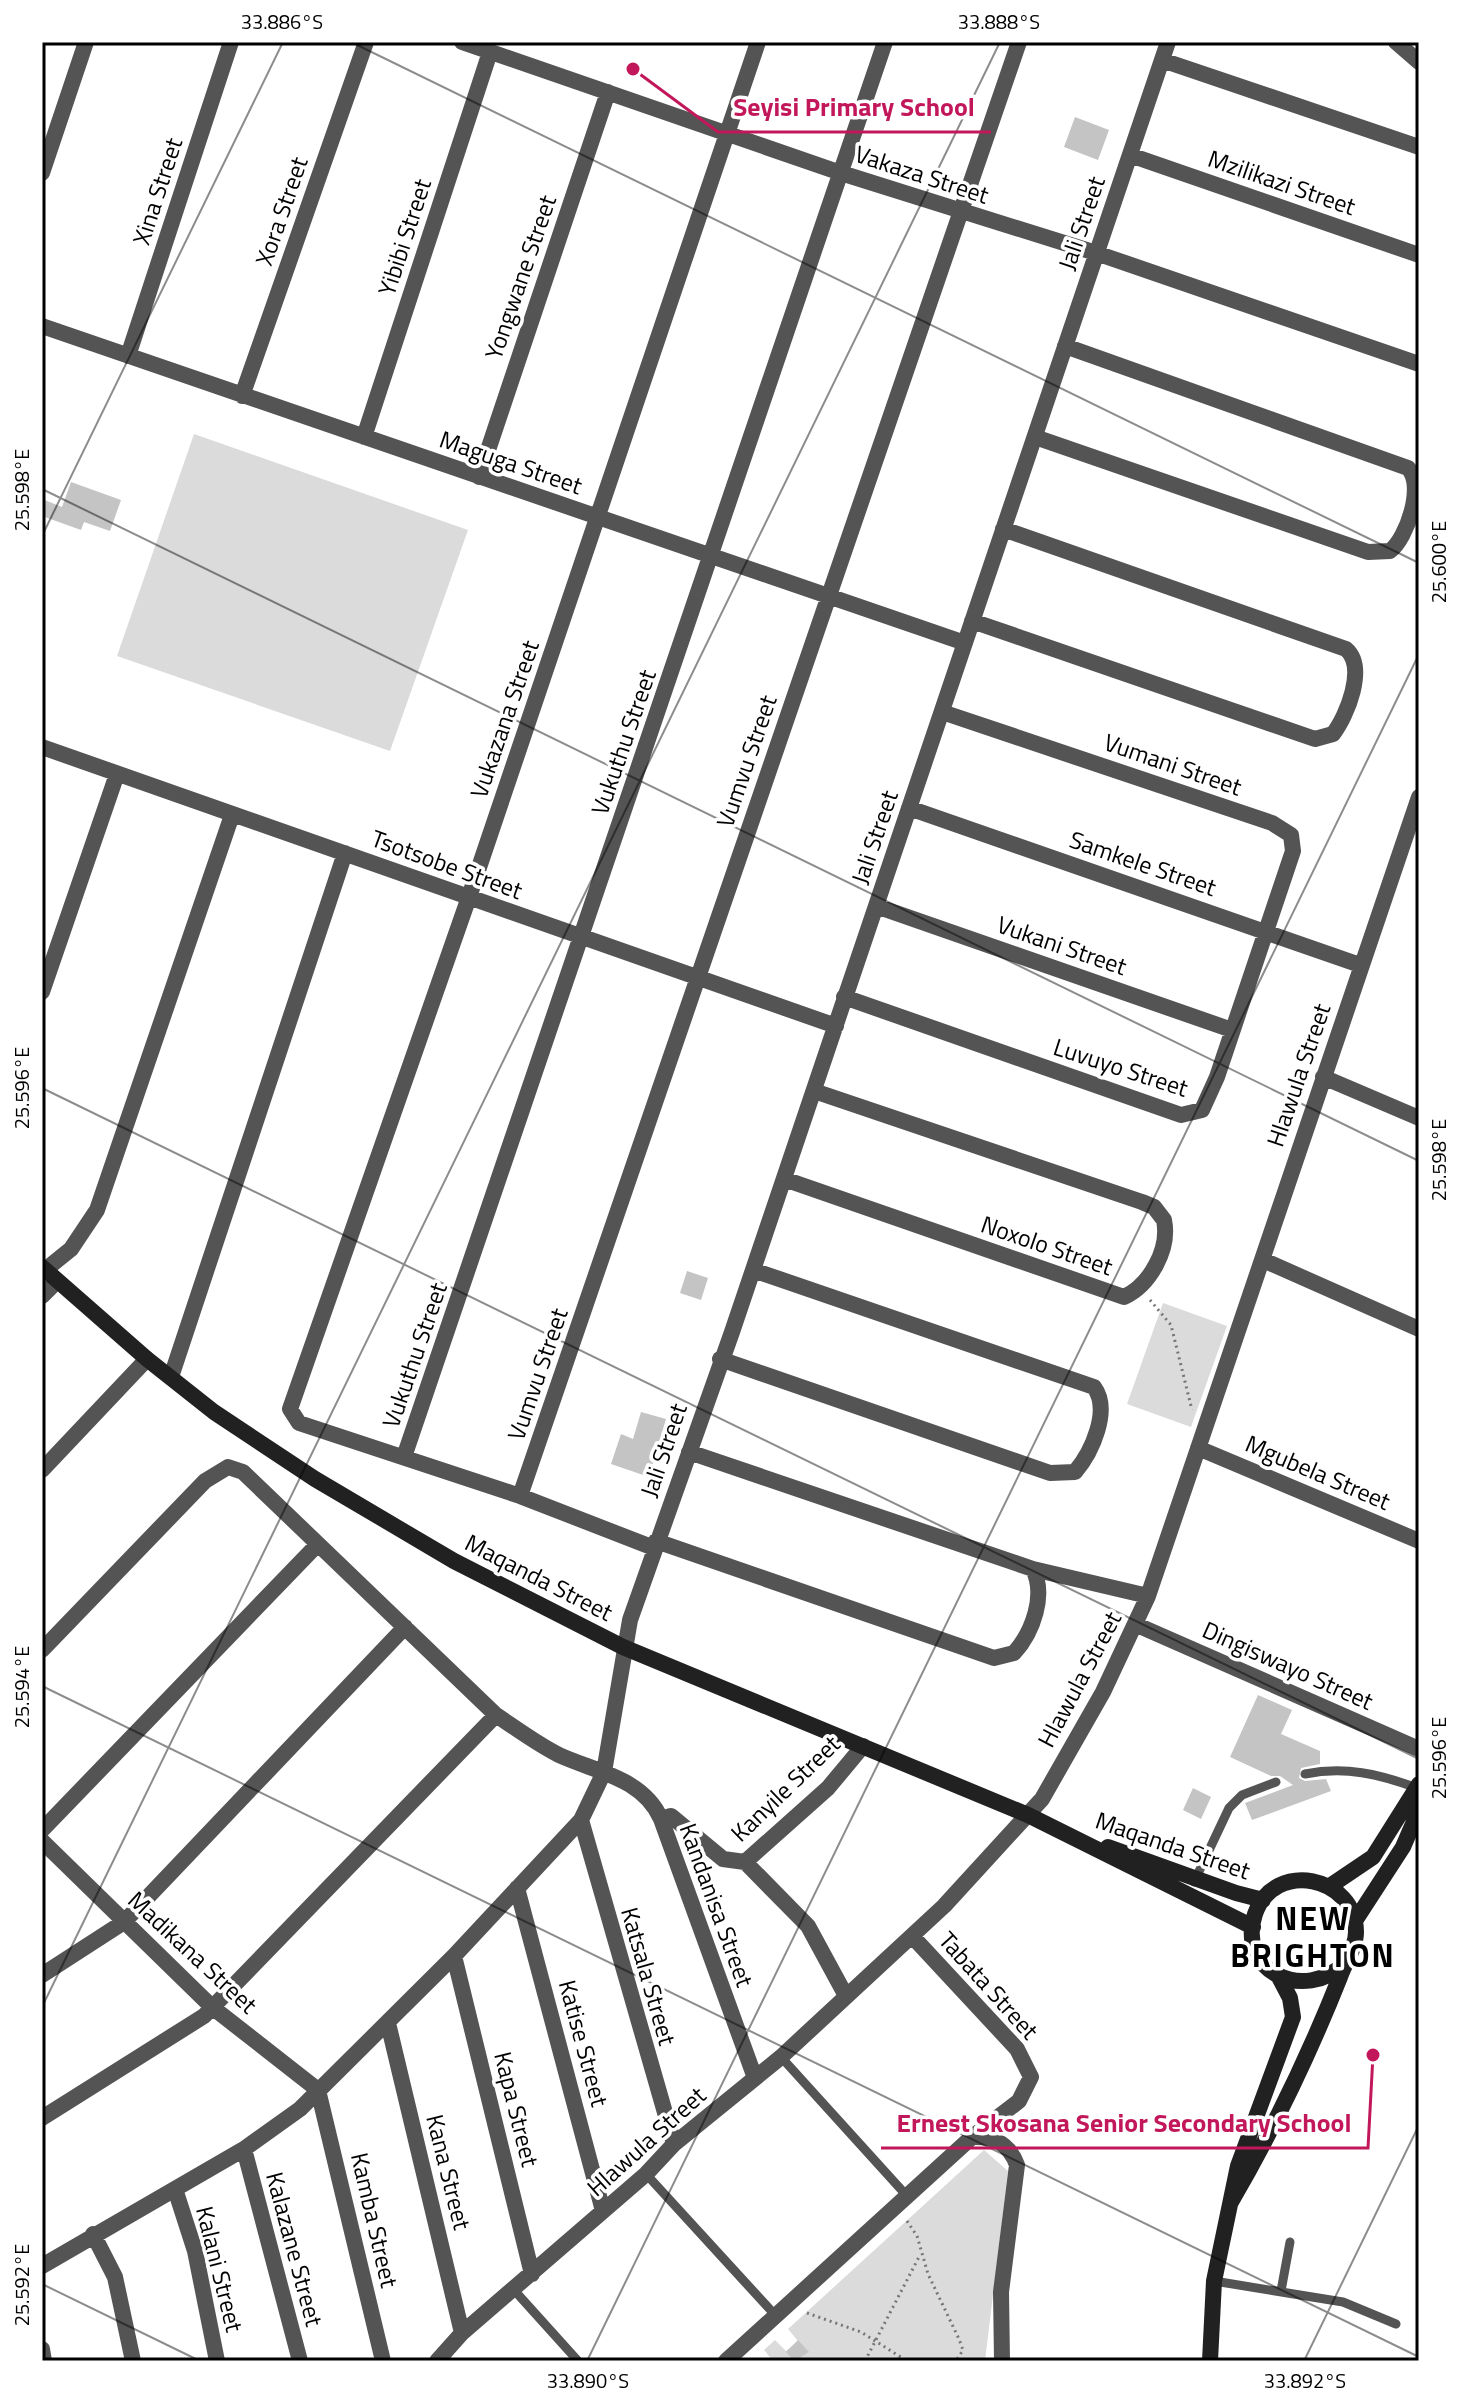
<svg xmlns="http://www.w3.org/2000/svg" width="1461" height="2403" font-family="'Titillium Web',sans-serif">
<rect width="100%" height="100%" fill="#fff"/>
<path fill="#dbdbdb" d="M194,434L468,530L390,751L117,656Z
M1163,1303L1227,1326L1191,1427L1127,1404Z
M984,2150L1008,2171L985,2361H773L764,2350L775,2340L786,2351L798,2341L788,2329Z"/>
<path fill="#c4c4c4" d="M1075,117L1109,130L1098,160L1064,147Z
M71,482L121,500L110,531L84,522L81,530L42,516V499L62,507Z
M687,1271L708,1278L701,1300L680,1293Z
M641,1412L666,1419L649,1477L611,1464L621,1434L633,1439Z
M1258,1695L1292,1710L1281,1734L1320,1751V1764L1301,1768L1299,1778L1305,1781L1326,1779L1331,1791L1252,1820L1245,1803L1293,1785L1280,1776H1271L1230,1757Z
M1193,1788L1211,1797L1201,1819L1183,1810Z
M798,2340L809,2352L794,2361L786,2352Z"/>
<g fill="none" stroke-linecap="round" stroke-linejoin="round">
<path stroke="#767676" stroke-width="3" stroke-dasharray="2 4" stroke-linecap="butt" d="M1150,1300L1171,1325L1192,1410
M907,2221L917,2236L928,2274L959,2339L963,2350L956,2361
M807,2313L861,2332L907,2361
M865,2361L920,2255"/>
<path stroke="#545454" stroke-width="9" d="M1305,1774C1345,1766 1379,1774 1417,1788
M1194,1882L1229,1808L1242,1795L1276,1782
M781,2057L907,2196
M646,2174L776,2316
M1214,2281L1343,2302L1396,2324
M514,2290L578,2361
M1281,2291L1290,2242"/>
<path stroke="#545454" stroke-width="16" d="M462,42L841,173L1096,253L1419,364
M1396,42L1419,62
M1162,60L1419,147
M1130,155L1419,255
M42,173L86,42
M42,326L965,643
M128,356L231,42
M242,396L366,42
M364,437L490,52
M1035,437L1368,552L1390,551C1407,538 1425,485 1408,468L1065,346
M479,477L608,92
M972,621L1315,739L1333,734C1347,716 1367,667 1346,649L1003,529
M42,747L836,1026
M909,808L1360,965
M876,906L1232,1030
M42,992L117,774
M844,997L1181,1115L1202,1110L1217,1077L1293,851L1291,835L1272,823L942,712
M1323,1077L1419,1118
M784,1179L1124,1297C1150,1285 1170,1249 1164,1220L1154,1207L1142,1202L814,1091
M1263,1260L1419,1329
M45,1270L71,1249L97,1210L232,815
M42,1296L56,1282
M720,1359L1050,1473L1075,1472C1092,1452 1111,1410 1094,1387L753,1270
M171,1377L345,853
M1198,1448L1419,1541
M689,1452L1033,1569L1148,1596
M404,1457L885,42
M42,1470L147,1359
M520,1496L1019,42
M656,1541L994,1658L1014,1653C1033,1632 1046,1595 1033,1569
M654,1548L520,1496L299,1423L290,1409L469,897L758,42
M1137,1625L1419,1749
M42,1650L205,1481L228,1467L243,1472L496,1715C517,1729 537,1744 559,1755C596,1772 643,1778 661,1819L755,2078
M661,1819L671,1816L723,1859L745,1862L828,1788L863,1746
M581,1820L674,2144
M42,1830L318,1544
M42,1841L212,2007L318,2090L383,2361
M745,1862L808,1926L846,1996
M517,1888L603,2211
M454,1956L532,2274
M42,1975L124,1922L405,1627
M388,2023L462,2333
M42,2118L204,2016L496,1715
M972,2137C994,2136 1009,2143 1017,2165L1001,2292L1002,2361
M244,2149L300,2361
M175,2189L195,2251L217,2361
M93,2234L115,2277L133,2361
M42,2266L244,2149L300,2109L454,1956L581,1820L604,1772L630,1620L732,1332L1168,42
M42,2349L44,2361
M437,2361L462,2333L646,2174L674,2144L781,2057L944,1906L1042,1799L1103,1692L1148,1596L1419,797
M726,2361L972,2137L1019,2101L1031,2077L1017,2049L912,1936"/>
<path stroke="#212121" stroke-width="16" d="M42,1267L147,1359L214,1412L315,1479L454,1561L623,1647L1028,1815L1253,1927
M1108,1847L1236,1893L1263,1900
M1330,1886L1373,1857L1419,1784
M1355,1921L1403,1847L1419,1810
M1231,2202C1273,2130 1309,2055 1340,1977C1345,1962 1356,1948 1356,1932C1356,1876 1274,1859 1255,1914C1236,1972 1305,2003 1345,1963
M1210,2361L1214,2281L1238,2166L1293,2017L1290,1998L1279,1977"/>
</g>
<path fill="none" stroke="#000" stroke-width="2" stroke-opacity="0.45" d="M351,42L1419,563M42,489L1419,1161M42,536L283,42M42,1088L1419,1759M42,1686L1419,2357M42,2007L1000,42M42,2284L200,2361M587,2361L1419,654M1304,2361L1419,2125"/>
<g text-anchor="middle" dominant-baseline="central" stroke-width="7" stroke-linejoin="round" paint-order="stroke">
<g font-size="24" fill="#000" stroke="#fff">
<text transform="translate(922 174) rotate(18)">Vakaza Street</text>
<text transform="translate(1282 182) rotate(19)">Mzilikazi Street</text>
<text transform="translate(157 191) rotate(-72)">Xina Street</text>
<text transform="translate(281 211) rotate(-71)">Xora Street</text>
<text transform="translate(1081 223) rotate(-71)">Jali Street</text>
<text transform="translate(404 237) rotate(-72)">Yibibi Street</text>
<text transform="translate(520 277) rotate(-71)">Yongwane Street</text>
<text transform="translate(511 462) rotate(19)">Maguga Street</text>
<text transform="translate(504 719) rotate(-71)">Vukazana Street</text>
<text transform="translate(623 742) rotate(-71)">Vukuthu Street</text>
<text transform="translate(746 761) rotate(-71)">Vumvu Street</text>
<text transform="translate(1173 764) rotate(19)">Vumani Street</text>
<text transform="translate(874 837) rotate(-71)">Jali Street</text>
<text transform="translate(1143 863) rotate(19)">Samkele Street</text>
<text transform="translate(447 864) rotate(20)">Tsotsobe Street</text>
<text transform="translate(1062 945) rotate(19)">Vukani Street</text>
<text transform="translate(1121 1067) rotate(18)">Luvuyo Street</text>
<text transform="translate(1298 1075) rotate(-71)">Hlawula Street</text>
<text transform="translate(1047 1245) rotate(19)">Noxolo Street</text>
<text transform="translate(414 1355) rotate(-71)">Vukuthu Street</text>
<text transform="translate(537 1374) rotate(-71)">Vumvu Street</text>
<text transform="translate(663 1450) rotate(-71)">Jali Street</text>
<text transform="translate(1318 1472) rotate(23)">Mgubela Street</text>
<text transform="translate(539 1577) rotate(27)">Maqanda Street</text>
<text transform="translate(1288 1665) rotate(24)">Dingiswayo Street</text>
<text transform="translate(1079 1679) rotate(-62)">Hlawula Street</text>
<text transform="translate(785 1788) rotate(-44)">Kanyile Street</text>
<text transform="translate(1173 1845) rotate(19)">Maqanda Street</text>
<text transform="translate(717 1905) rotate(70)">Kandanisa Street</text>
<text transform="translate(193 1952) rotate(43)">Madikana Street</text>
<text transform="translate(649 1976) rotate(74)">Katsala Street</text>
<text transform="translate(989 1985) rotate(48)">Tabata Street</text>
<text transform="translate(584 2043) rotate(75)">Katise Street</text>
<text transform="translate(517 2109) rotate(76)">Kapa Street</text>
<text transform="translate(646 2141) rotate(-42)">Hlawula Street</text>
<text transform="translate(449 2172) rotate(76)">Kana Street</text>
<text transform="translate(375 2220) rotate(77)">Kamba Street</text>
<text transform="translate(295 2249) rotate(75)">Kalazane Street</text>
<text transform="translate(220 2269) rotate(76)">Kalani Street</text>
</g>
<g font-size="32" font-weight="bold" letter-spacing="2" fill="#000" stroke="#fff">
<text x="1313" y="1918">NEW<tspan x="1313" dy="37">BRIGHTON</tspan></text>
</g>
</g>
<path fill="none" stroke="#c2185b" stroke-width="3" d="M633 69L718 132H991M1373 2055L1368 2148H881"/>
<g fill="#c2185b" stroke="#fff" stroke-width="3">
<circle cx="633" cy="69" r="8"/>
<circle cx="1373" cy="2055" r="8"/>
</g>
<g font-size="26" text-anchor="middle" font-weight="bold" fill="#c2185b" stroke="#fff" stroke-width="7" stroke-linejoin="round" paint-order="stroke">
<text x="854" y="116">Seyisi Primary School</text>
<text x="1124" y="2132">Ernest Skosana Senior Secondary School</text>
</g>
<rect width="1461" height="2403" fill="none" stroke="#ffffff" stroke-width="88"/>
<rect x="44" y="44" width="1373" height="2315" fill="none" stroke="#000" stroke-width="3"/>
<g font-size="20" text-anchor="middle" fill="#000">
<text x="282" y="29">33.886°S</text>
<text x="999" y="29">33.888°S</text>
<text transform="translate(22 490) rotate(-90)" y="7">25.598°E</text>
<text transform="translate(1439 562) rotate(-90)" y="7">25.600°E</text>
<text transform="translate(22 1088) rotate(-90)" y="7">25.596°E</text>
<text transform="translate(1439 1160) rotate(-90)" y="7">25.598°E</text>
<text transform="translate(22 1687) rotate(-90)" y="7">25.594°E</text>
<text transform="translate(1439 1758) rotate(-90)" y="7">25.596°E</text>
<text transform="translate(22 2285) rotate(-90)" y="7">25.592°E</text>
<text x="588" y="2388">33.890°S</text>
<text x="1305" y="2388">33.892°S</text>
</g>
</svg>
